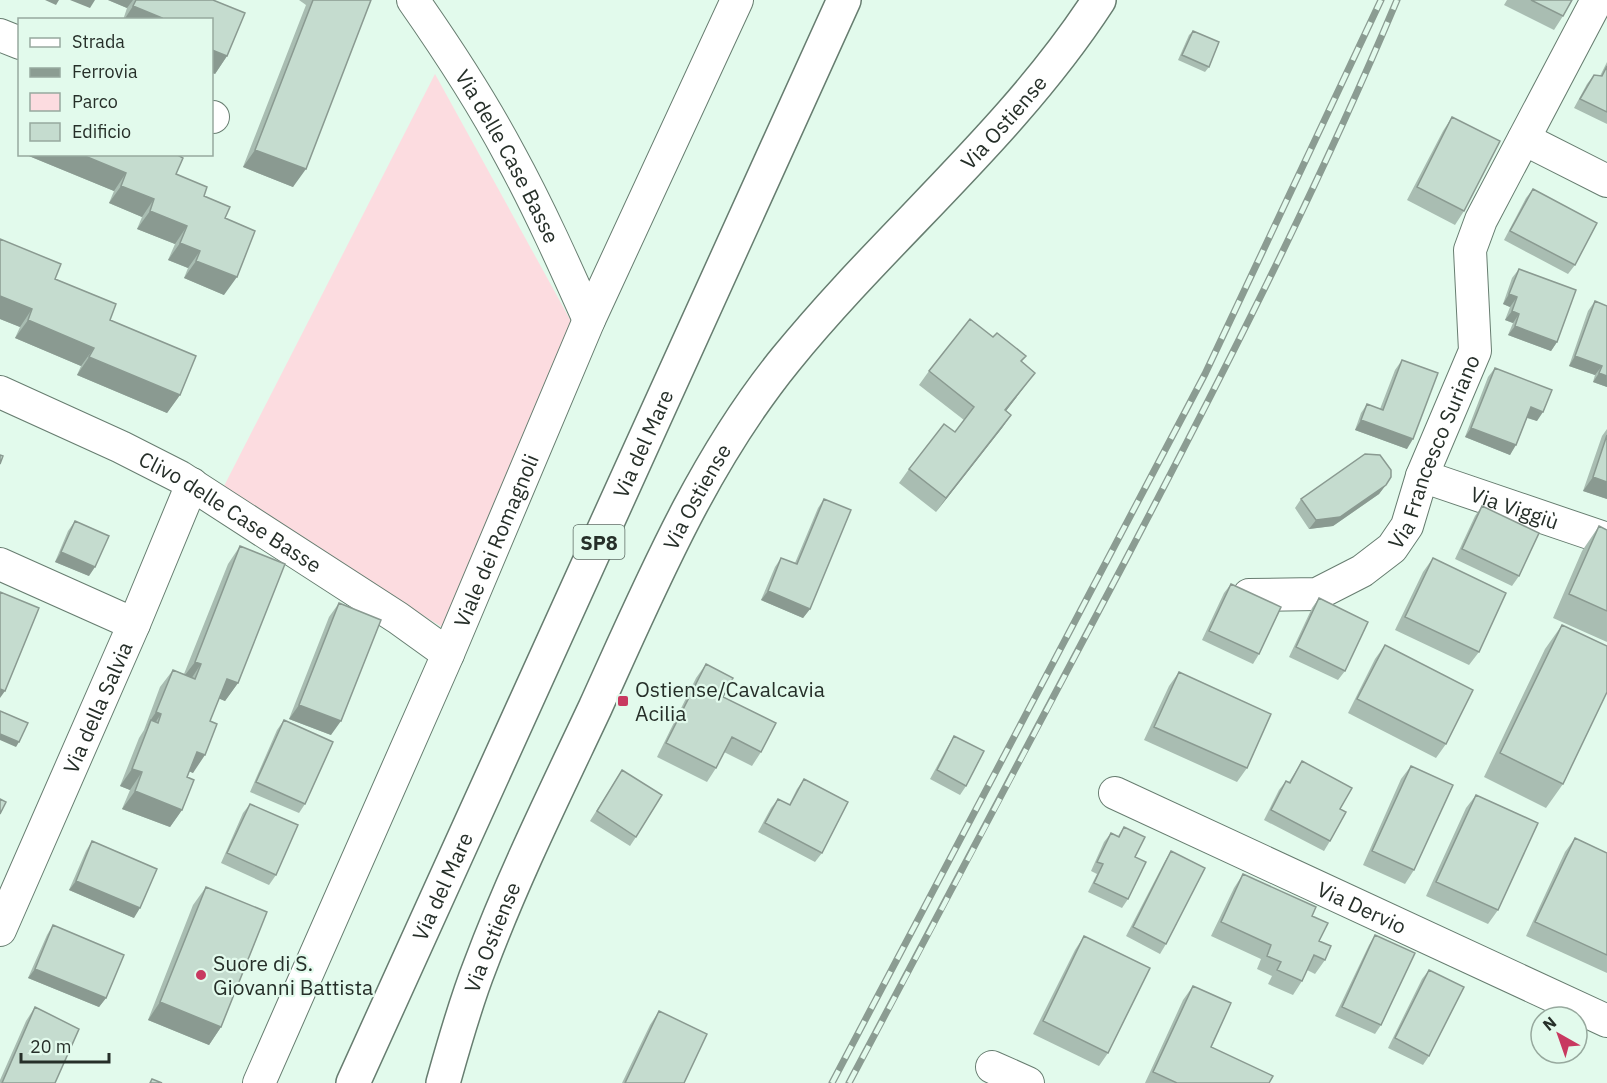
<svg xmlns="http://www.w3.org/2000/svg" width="1607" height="1083" font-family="'IBM Plex Sans',sans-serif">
<rect width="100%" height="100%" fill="#e2faec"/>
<path fill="#fcdce0" d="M435,74L572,323L445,629L222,490Z"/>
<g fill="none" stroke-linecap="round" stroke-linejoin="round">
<defs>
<g id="street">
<path id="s1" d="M413,0C448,50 482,102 510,155C539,208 564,264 589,320"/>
<path d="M0,35L20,43"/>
<path d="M212,117H213"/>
<path d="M1524,139L1607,181"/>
<path id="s2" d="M0,392L121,447L180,477L398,618L448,654"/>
<path id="s3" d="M1422,476L1607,539"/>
<path d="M0,564L134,624"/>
<path id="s4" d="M1249,595L1317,594L1362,571L1392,548L1407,526L1422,476L1475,351L1470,250L1481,220L1597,0"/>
<path id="s5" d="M1115,793L1607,1021"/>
<path id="s6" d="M0,930L134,624L192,484"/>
<path d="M992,1067L1028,1083"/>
<path id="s7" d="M259,1083L448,654L589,320L737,0"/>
</g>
<g id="secondary">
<path id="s8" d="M443,1083C454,1044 465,1004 480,966C513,878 555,793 595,708C650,587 702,462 786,359C886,236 1012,134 1099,0"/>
</g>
<g id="primary">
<path id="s9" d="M353,1083L844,0"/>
</g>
</defs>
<use href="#street" stroke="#677d70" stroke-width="34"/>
<use href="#secondary" stroke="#677d70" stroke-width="36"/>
<use href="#primary" stroke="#677d70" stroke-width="36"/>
<use href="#street" stroke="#fff" stroke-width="32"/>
<use href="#secondary" stroke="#fff" stroke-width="33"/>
<use href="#primary" stroke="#fff" stroke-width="33"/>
<defs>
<path id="rail" d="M832,1083L1205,374L1381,0
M849,1083C941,911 1032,738 1123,565C1220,380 1316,193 1397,0"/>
</defs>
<use href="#rail" stroke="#8b9c92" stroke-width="7"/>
<use href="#rail" stroke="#e2faec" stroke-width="4.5" stroke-dasharray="14" stroke-linecap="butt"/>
</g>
<path fill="#a9bdb2" d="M108,0H213L227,56L215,74L212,20H123L127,8Z
M299,0H371L293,187L243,167L306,5Z
M1507,0H1572L1563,16L1554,30L1504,5Z
M1193,31L1209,67L1205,72L1178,60L1189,35Z
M1607,62V124L1574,108L1587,84L1594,75L1600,76Z
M1452,117L1464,211L1455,225L1407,200L1443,131Z
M24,154H176V174L204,196L225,218L224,295L184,278L188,268L168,260L175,244L137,229L142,217L109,203L114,191Z
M1533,189L1575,265L1568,274L1504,240L1526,198Z
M0,239L110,320L180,395L167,413L77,375L81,366L15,338L20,327L0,319Z
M1519,269L1557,342L1551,351L1508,335L1513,323L1505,320L1510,307L1503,304L1512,278Z
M1595,301L1607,306V387L1593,382L1595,375L1569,366L1588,311Z
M993,337L1026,356L1021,362L1025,386L1006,411L1011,415L1002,428L936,512L899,483L909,469L955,432L964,420L919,385L929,371Z
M1402,360L1407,449L1355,430L1361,413L1367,404L1380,409L1395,370Z
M1495,368L1537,421L1527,418L1510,455L1465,437L1488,377Z
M1607,429V499L1583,491L1602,436Z
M1391,477L1379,494L1333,526L1309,529L1295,508L1301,499Z
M824,499L810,609L803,618L761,600L775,567L781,558L795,563L818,508Z
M1482,506L1519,576L1512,586L1455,559L1475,516Z
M75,521L89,576L55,562L68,531Z
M1599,526L1607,530V642L1553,618L1582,551Z
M240,546L238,683L225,701L219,698L210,721L193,773L189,771L187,777L182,810L170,827L122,809L130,790L120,786L139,738L144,730L160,687L173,670L184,674L228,564Z
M1433,558L1479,652L1469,665L1395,630L1423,572Z
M1231,584L1259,654L1253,664L1202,640L1224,593Z
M1319,598L1345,671L1338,680L1289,657L1312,608Z
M339,603L331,735L289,719L329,617Z
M1562,625L1563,784L1546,808L1484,777L1545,649Z
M1385,645L1446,744L1436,758L1348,713L1375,659Z
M706,664L723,697L761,752L752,766L724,752L716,768L707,782L657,757L696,678Z
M1179,672L1247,768L1237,782L1144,740L1169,686Z
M284,720L305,804L299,813L250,792L277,730Z
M954,736L966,786L960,795L930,779L948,746Z
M1302,761L1340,809L1330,841L1324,851L1264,820L1279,790L1286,781L1289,782Z
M1411,766L1414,870L1405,884L1363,865L1401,779Z
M622,770L636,837L630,846L590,821Z
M804,779L822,853L815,862L758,832L771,808L778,799L789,805L797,789Z
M1476,795L1498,910L1488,924L1426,896L1466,808Z
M250,804L276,875L269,885L221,863L243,813Z
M1124,827L1135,857L1128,899L1122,908L1088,892L1097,874L1091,871L1104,842L1111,833L1118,836Z
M1575,838L1607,853V973L1526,936L1565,852Z
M92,841L134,918L69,890L86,851Z
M1171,851L1166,944L1160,954L1126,936L1165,861Z
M1243,874L1312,916L1325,960L1315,974L1307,970L1302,981L1293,995L1268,984L1272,976L1257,969L1261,959L1211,936L1234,888Z
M206,887L221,1027L209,1045L148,1020L193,905Z
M53,925L106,998L99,1007L28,978L47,935Z
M1375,935L1381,1025L1375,1034L1335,1016L1369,945Z
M1084,936L1108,1053L1099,1066L1033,1034L1075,950Z
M1429,970V1056L1423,1065L1388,1048L1422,979Z
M1193,986L1211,1047L1269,1083H1145L1183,1000Z
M35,1007L55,1083H0V1080L26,1021Z
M659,1011L684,1083H622L650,1025Z"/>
<path fill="#8a9a91" d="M45,0H59L56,5Z
M70,0H95L90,8Z
M108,0H133L127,8Z
M133,6L162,18L161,20H124Z
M212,50L227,56L215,74L212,73Z
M255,150L306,169L293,187L243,167Z
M24,154H80L126,173L114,191Z
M121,186L154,199L142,217L109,203Z
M150,211L187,226L175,244L137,229Z
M180,243L200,251L188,268L168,260Z
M196,261L237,277L224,295L184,278Z
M1509,294L1517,297L1510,307L1503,304Z
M0,296L32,309L20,327L0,319Z
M1512,311L1519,314L1513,323L1505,320Z
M28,320L94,348L81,366L15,338Z
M1515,326L1557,342L1551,351L1508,335Z
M1575,356L1602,366L1595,375L1569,366Z
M89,357L180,395L167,413L77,375Z
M1035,373L1025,386L996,424L1005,410Z
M1599,373L1607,376V387L1593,382Z
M1531,407L1543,412L1537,421L1525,417Z
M1011,415L1002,428L936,512L946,498Z
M1361,420L1413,439L1407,449L1355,430Z
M1471,428L1516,445L1510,455L1465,437Z
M1593,477L1607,482V499L1583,491Z
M1386,485L1379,494L1333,526L1309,529L1316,520Z
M61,552L95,567L89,576L55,562Z
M768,591L810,609L803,618L761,600Z
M195,662L201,664L189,682L182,679Z
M227,679L238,683L225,701L215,697Z
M0,689L5,691L0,698Z
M299,705L341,721L331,735L289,719Z
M156,712L161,714L149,732L151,720L144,730Z
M0,734L19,742L16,747L0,740Z
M197,752L205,755L193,773L184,769Z
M132,769L142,772L130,790L120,786Z
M135,791L182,810L170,827L122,809Z
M76,881L140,908L134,918L69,890Z
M35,969L106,998L99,1007L28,978Z
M160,1002L221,1027L209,1045L148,1020Z"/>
<path fill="#c5dccf" stroke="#8a9a91" stroke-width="1.5" d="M136,0H213L245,13L227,56L212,50V20H161L162,18L133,6Z
M313,0H371L306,169L255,150Z
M1531,0H1572L1563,16Z
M1193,31L1219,42L1209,67L1182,55Z
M1607,66V112L1580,99L1594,75L1602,76Z
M1452,117L1500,141L1464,211L1417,187Z
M80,154H176L183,158L176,174L207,187L204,196L230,207L225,218L255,231L237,277L196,261L200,251L180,243L187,226L150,211L154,199L121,186L126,173Z
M1533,189L1597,223L1575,265L1510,231Z
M0,239L61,264L55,279L116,304L110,320L196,356L180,395L89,357L94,348L28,320L32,309L0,296Z
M1519,269L1576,290L1557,342L1515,326L1519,314L1512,311L1517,297L1509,294Z
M1595,301L1607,306V376L1599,373L1602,366L1575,356Z
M970,319L993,337L997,333L1026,356L1021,361L1035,373L1005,410L1011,415L946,498L909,469L944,424L955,432L974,407L929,371Z
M1402,360L1438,373L1413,439L1361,420L1367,404L1383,410Z
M1495,368L1552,390L1543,412L1531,407L1516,445L1471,428Z
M1607,435V482L1593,477Z
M1365,454L1380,455L1391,470V477L1386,485L1340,517L1316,520L1301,499Z
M0,455L3,456L0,464Z
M824,499L851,510L810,609L768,591L781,558L797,564Z
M1482,506L1539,533L1519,576L1462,549Z
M75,521L109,536L95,567L61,552Z
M1599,526L1607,530V611L1569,594Z
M240,546L285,564L238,683L227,679L210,721L217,724L205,755L197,752L187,777L194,780L182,810L135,791L142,772L132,769L151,720L158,723L161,714L156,712L173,670L195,679L201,664L195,662Z
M1433,558L1506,593L1479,652L1405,617Z
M1231,584L1281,607L1259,654L1209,631Z
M0,592L39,608L5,691L0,689Z
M1319,598L1368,622L1345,671L1296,647Z
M339,603L381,620L341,721L299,705Z
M1562,625L1607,646V692L1563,784L1500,753Z
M1385,645L1473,690L1446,744L1357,699Z
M706,664L733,678L723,697L776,723L761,752L732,737L716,768L666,743Z
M1179,672L1271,714L1247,768L1154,727Z
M0,711L28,723L19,742L0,734Z
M284,720L333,742L305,804L256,782Z
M954,736L984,751L966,786L937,770Z
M1302,761L1352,788L1340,809L1346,812L1330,841L1271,810L1286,781L1290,783Z
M1411,766L1453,785L1414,870L1372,851Z
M622,770L662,795L636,837L597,811Z
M804,779L848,802L822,853L765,823L778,799L790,805Z
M1476,795L1538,823L1498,910L1436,882Z
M0,799L6,802L0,814Z
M250,804L298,825L276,875L227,853Z
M1124,827L1145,837L1135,857L1146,862L1128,899L1094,883L1103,864L1097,862L1111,833L1119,837Z
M1575,838L1607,853V955L1535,922Z
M92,841L157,869L140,908L76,881Z
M1171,851L1205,868L1166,944L1133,927Z
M1243,874L1316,907L1312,916L1328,923L1319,941L1331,946L1325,960L1314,955L1302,981L1277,970L1281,962L1267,956L1271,945L1221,922Z
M206,887L267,912L221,1027L160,1002Z
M53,925L124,955L106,998L35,969Z
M1375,935L1415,953L1381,1025L1342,1007Z
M1084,936L1150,968L1108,1053L1043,1021Z
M1429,970L1464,987L1429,1056L1395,1038Z
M1193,986L1231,1003L1211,1047L1273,1076L1269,1083H1177L1153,1072Z
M35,1007L79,1029L55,1083H2Z
M659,1011L707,1034L684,1083H625Z
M152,1079L162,1083H150Z"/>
<g fill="#c83960" stroke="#e2faec" stroke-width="2">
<rect x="617" y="695" width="12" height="12" rx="3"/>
<circle cx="201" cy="975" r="6"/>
</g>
<g text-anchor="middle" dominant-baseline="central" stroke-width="4.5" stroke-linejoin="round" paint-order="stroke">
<rect fill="#e2faec" stroke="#5e6c64" stroke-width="1.5" x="573.5" y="525" width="51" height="34" rx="4.5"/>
<g font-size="20" font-weight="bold" fill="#262f29">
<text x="599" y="542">SP8</text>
</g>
<g font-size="21" fill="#262f29" stroke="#e2faec">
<text stroke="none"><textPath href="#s8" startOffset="1126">Via Ostiense</textPath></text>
<text stroke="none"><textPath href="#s1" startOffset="183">Via delle Case Basse</textPath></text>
<text stroke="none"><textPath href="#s9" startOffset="702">Via del Mare</textPath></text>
<text stroke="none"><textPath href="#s4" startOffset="262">Via Francesco Suriano</textPath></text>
<text stroke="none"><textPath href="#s8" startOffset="640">Via Ostiense</textPath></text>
<text stroke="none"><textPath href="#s3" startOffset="98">Via Viggiù</textPath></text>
<text stroke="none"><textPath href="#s2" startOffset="260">Clivo delle Case Basse</textPath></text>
<text stroke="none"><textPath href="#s7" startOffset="592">Viale dei Romagnoli</textPath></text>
<text stroke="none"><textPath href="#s6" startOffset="243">Via della Salvia</textPath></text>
<text stroke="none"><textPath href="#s9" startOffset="216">Via del Mare</textPath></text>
<text stroke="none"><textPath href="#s5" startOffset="272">Via Dervio</textPath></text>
<text stroke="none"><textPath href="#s8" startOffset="154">Via Ostiense</textPath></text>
</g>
<g font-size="21" fill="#262f29" stroke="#e2faec" text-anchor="start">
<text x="635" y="689">Ostiense/Cavalcavia<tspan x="635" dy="24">Acilia</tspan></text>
<text x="213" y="963">Suore di S.<tspan x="213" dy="24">Giovanni Battista</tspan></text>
</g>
</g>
<rect x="18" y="18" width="195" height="138" fill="#e2faec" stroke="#97a99e" stroke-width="1.5"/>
<rect x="30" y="38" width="30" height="9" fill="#ffffff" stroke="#97a99e" stroke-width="1.5"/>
<text x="72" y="48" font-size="18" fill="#262f29">Strada</text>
<rect x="30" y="68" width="30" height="9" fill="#8b9c92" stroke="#97a99e" stroke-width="1.5"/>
<text x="72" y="78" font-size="18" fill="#262f29">Ferrovia</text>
<rect x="30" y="93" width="30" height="18" fill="#fcdce0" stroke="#97a99e" stroke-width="1.5"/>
<text x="72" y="108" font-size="18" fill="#262f29">Parco</text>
<rect x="30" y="123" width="30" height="18" fill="#c5dccf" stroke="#97a99e" stroke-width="1.5"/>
<text x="72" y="138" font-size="18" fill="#262f29">Edificio</text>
<g transform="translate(1559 1035) rotate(320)"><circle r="28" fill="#e2faec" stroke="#97a99e" stroke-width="1.5"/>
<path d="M0-4.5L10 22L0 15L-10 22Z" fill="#c83960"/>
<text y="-9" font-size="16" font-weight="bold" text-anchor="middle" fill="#262f29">N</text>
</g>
<path d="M21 1053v9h88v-9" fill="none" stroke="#262f29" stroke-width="3"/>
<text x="30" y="1053" font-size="18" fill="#262f29" stroke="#e2faec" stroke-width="4.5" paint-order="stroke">20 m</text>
</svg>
